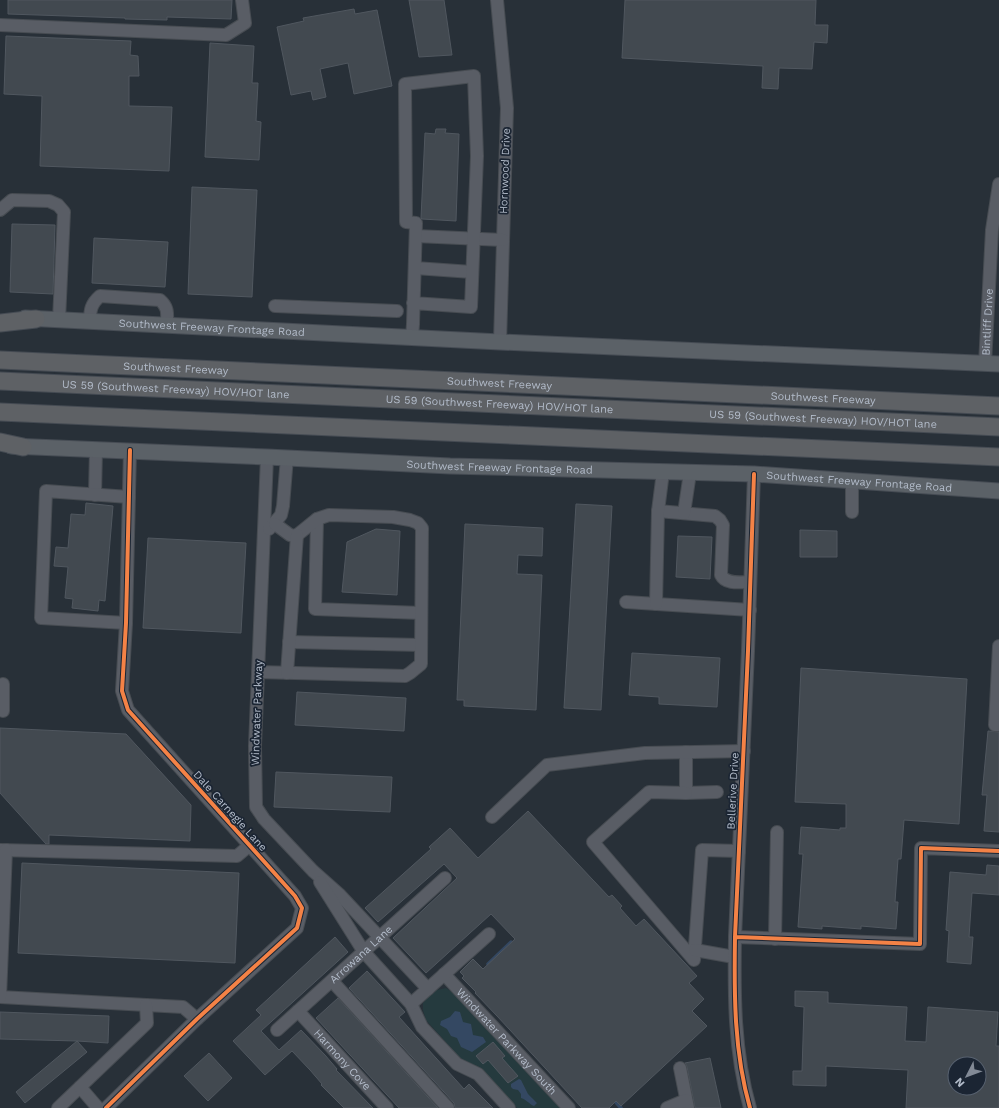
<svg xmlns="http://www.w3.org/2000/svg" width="999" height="1108" font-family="'Work Sans',sans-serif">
<rect width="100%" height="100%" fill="#283038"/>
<path fill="#253a3e" d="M446,988L453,993L560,1108H517L480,1069L460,1058L426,1020L423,1010V1003L433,991Z"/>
<path fill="#344862" d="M455,1011L460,1012L463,1022L471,1024L473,1035L483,1037L486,1042L472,1052L461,1047L457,1038L451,1036L447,1029L440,1025L441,1021L450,1017Z
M519,1079L521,1080L528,1094L537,1103L534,1106C529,1104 527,1100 521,1098V1094L518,1090L513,1089L511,1087V1084Z"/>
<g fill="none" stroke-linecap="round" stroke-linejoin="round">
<path stroke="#344862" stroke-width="3.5" d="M490,967L488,964L511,942
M613,1099L621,1108"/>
</g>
<path fill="#424950" stroke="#50575f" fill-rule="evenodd" d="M8,0H232L231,19L167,17V20L125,19V18L8,14Z
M409,0H444L452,55L419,57Z
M625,0H816L815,25H828L827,43L814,42L812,69L779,68L778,89L762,88L763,66L622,58Z
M354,9L355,14L377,10L392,86L354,94L348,63L320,69L326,97L313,100L311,91L291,95L277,27L304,21L303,18Z
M6,36L131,41L130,55L138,56L139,76H129V106L172,107L169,171L40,166L42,96L4,94Z
M210,43L254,46L252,83H258L256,121L261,122L259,160L205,157Z
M436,129H446L445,133L459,134L456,221L422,219L421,218L425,133L435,134Z
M192,187L257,190L252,297L188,294Z
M12,224L55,225L53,294L10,292Z
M94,238L168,242L165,287L92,283Z
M86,503L113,506L105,601L99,600L98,611L72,608L73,599L65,598L68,567L54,566L56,547L68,548L71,514L85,515Z
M576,504L612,506L601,710L564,708Z
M465,524L543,528L542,556L518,555L517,574L542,575L536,710L464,706V700H457Z
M376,529L400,531L397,595L342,592L347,542Z
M800,530L837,531V557H800Z
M678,536L712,537L710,579L676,577Z
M148,538L246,543L241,633L143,628Z
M632,653L720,658L717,707L659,704V697L629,695Z
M801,668L967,679L959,824L904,820L901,859H898L895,902H898L896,929L861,926V929L822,926V929L798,927L803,854H799L801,827L840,830V828H846V804L795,802Z
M297,692L406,698L404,731L295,725Z
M0,728L126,734L191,805L190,841L49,835V844H46L0,793Z
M988,731L999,732V832L984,831L987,795H982Z
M276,772L392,777L390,812L274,807Z
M528,811L609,897L612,895L622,906L620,908L636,926L644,919L697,976L689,983L704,999L692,1011L707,1026L621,1106L616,1101L609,1108H582L497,1016L475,993L476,992L462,978L464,976L460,972L473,959L483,969L515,939L491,914L426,973L393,938L457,878L444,864L378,922L365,908L431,849L429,847L450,828L478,858Z
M22,863L239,873L235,963L18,953Z
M987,865L999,866V895L972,893L969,937H973L971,964L947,962L949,931L946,930L950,872L986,875Z
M335,937L348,952L261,1031L279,1050L301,1030L325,1055L337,1069L336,1070L373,1108H344L321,1085L322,1084L310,1070L292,1051L265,1075L233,1041L261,1015L256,1010Z
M367,971L405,1012L399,1017L464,1089L469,1084L493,1108H455L454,1103L349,988Z
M795,991L828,992V1003L907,1007L905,1041L926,1042L928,1007L998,1012L996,1046H999V1108H906L908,1070L826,1066V1086L793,1085V1071H802L804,1007L795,1006ZM955,1064H979V1088H955Z
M338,998L438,1108H399L338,1042L316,1018Z
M0,1012L109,1016L108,1043L77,1041L0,1039Z
M77,1041L87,1052L25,1103L16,1092Z
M493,1042L505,1056L502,1058L518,1076L508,1083L488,1060L483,1064L476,1056Z
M209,1053L232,1078L208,1101L184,1076Z
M710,1058L721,1108H695L687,1067L685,1063Z"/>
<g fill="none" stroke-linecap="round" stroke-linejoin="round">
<defs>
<g id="minor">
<path d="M497,0L507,108L500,342"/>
<path d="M0,25L226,35L245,23L242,0"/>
<path d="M0,210L12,200L49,201L58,205L64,212L59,320"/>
<path d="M416,236L503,240"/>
<path d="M415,268L472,272"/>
<path d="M275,306L397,311"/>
<path d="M90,321C90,310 91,304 100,296L160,300C169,308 167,314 167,325"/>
<path d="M412,338L413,324L416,223L406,222L405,84L474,76L477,156L471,307L413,303"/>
<path id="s1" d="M985,364L992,230L999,184"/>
<path d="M267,457L255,746L256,807L264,819L313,871L340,895L428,989"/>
<path d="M95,495L96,449"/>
<path d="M658,511L715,516L720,520L723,525L721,575C726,585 741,582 750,582"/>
<path d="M852,512V481"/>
<path d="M684,513L690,473"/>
<path d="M317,519L315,609L421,613"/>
<path d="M269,529L281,515L283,506L287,457"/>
<path d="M626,602L750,610"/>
<path d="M656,604L658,511L663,472"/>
<path d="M126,623L41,618L46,491L129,497"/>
<path d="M289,642L421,645"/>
<path d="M999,646L995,725H999"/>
<path d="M258,672L405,676L410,673L421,664L422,528L418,523L410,520L393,517L329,515L317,519L296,536L290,535L275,524"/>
<path d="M287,673L297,535"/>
<path d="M3,711V684"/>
<path d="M686,752V793L717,792"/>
<path d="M686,793L649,792L593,842L694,960L702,850L739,851"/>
<path d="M492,817L547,765L645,753L744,751"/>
<path d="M0,850L237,856L250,845"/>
<path d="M320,882L364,952L411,1004L422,1027L457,1064L478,1074L509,1108"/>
<path d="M735,937L920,944L921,848L999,851"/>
<path d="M775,939L777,832"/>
<path d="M695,950L734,957"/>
<path id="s2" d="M444,974L569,1108"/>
<path d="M332,981L448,1108"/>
<path d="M0,997L183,1007L197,1019"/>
<path d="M0,997L6,850"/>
<path d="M411,1004L489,934"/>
<path id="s3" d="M298,1011L387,1108"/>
<path id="s4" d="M277,1030L445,878"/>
<path d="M680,1068L688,1108"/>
<path d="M58,1108L80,1087"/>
<path d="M98,1108L80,1087L147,1023L146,1005"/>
<path d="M106,1108L197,1019L297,928L302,908L295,896L128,710L122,691L126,623L130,450"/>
<path d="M667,1108L686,1100"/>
<path d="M750,1108C734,1052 734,994 735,937L748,651L754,474"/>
</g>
<g id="major">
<path id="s5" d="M25,318L500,342L999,364"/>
<path id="s6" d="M11,446L267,457L450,466L754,474L999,491"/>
</g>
<g id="highway">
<path d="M0,323L36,319"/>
<path id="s7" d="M0,360L999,406"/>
<path id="s8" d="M0,381L999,427"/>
<path d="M0,412L999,457"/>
<path d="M0,442L23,447"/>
</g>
</defs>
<use href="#minor" stroke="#474c52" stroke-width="14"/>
<use href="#major" stroke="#464c54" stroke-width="17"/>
<use href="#highway" stroke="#454b53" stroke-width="19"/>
<use href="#minor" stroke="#595d65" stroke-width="12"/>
<use href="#major" stroke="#5b6167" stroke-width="15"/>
<use href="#highway" stroke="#5e6165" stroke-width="17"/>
<defs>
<path id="cycleway" d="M735,937L920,944L921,848L999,851
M106,1108L197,1019L297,928L302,908L295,896L128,710L122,691L126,623L130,450
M750,1108C734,1052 734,994 735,937L748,651L754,474"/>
</defs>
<use href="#cycleway" stroke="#1b2533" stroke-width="6"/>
<use href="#cycleway" stroke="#f48246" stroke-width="4"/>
</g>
<g text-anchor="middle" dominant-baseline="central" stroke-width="3.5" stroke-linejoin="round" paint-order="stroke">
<g font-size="11" fill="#b2bbc9" stroke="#1b2533">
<text transform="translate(505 171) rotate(-88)">Hornwood Drive</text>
<text stroke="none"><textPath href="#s1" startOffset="42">Bintliff Drive</textPath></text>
<text stroke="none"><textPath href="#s5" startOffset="187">Southwest Freeway Frontage Road</textPath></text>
<text stroke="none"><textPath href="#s7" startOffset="176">Southwest Freeway</textPath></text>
<text stroke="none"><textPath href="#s7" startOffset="500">Southwest Freeway</textPath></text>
<text stroke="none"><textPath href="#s8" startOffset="176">US 59 (Southwest Freeway) HOV/HOT lane</textPath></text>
<text stroke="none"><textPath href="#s7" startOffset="824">Southwest Freeway</textPath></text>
<text stroke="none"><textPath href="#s8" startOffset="500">US 59 (Southwest Freeway) HOV/HOT lane</textPath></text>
<text stroke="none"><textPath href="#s8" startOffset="824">US 59 (Southwest Freeway) HOV/HOT lane</textPath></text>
<text stroke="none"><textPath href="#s6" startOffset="489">Southwest Freeway Frontage Road</textPath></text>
<text stroke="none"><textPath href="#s6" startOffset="849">Southwest Freeway Frontage Road</textPath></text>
<text transform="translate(257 713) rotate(-88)">Windwater Parkway</text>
<text transform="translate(733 791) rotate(-87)">Bellerive Drive</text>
<text transform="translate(230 811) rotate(48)">Dale Carnegie Lane</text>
<text stroke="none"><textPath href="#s4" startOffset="113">Arrowana Lane</textPath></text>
<text stroke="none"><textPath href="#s2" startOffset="92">Windwater Parkway South</textPath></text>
<text stroke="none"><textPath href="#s3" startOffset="66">Harmony Cove</textPath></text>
</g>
</g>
<g transform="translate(967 1076) rotate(228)"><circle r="19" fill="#1b2533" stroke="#57616f"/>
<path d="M0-3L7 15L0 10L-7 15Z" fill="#828a96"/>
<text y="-6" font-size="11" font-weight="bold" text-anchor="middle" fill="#b2bbc9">N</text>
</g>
</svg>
